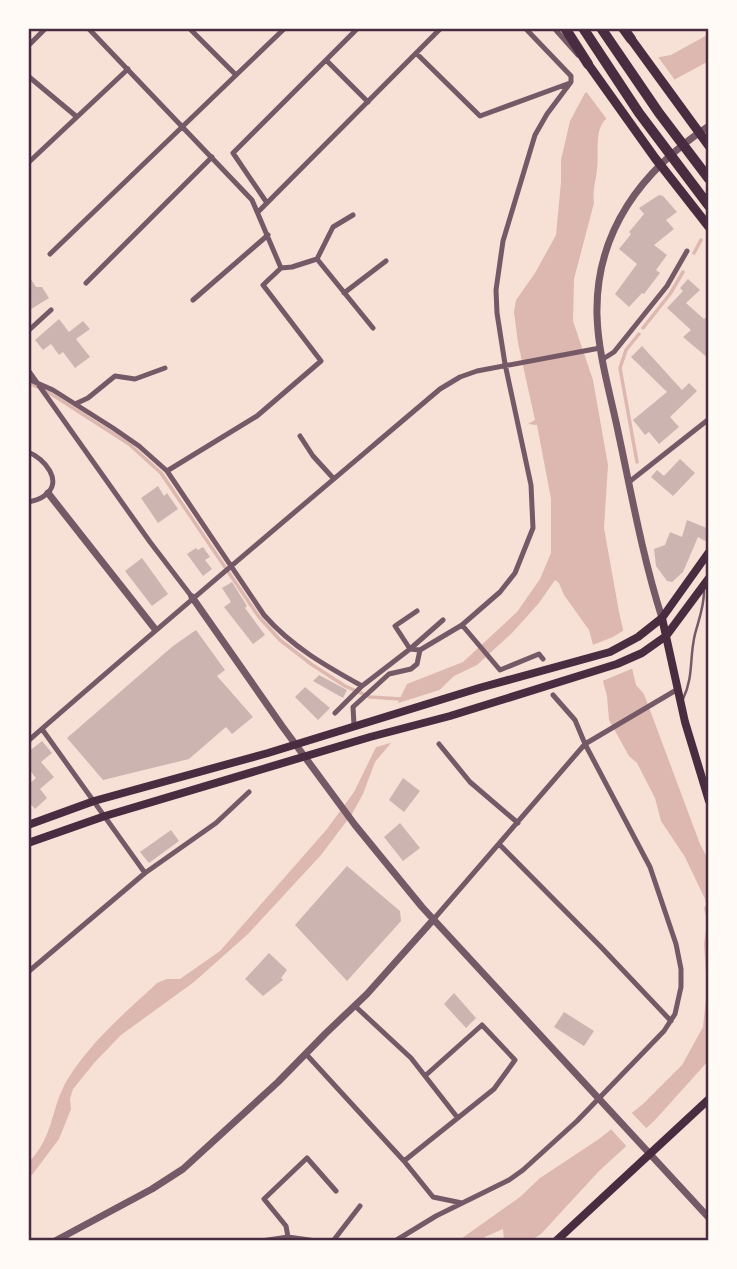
<svg xmlns="http://www.w3.org/2000/svg" width="737" height="1269" font-family="Mulish,sans-serif">
<rect width="100%" height="100%" fill="#f7e1d7"/>
<path fill="#dcb8b0" d="M709,34V61L614,112C611,115 604,120 602,124C595,136 599,156 597,169C596,181 592,191 594,203L574,279L573,321L593,380L608,465L604,528L619,612L636,685L644,694L700,844L709,861V1060L655,1120L599,1171L541,1234L530,1241H504L503,1229L485,1237L482,1241H458L520,1197L540,1178L599,1139L643,1104L682,1065L703,1027L707,989L704,944L707,921L704,908L706,905L705,899L685,857L661,821L655,798L637,763L629,756L609,720L607,696L589,630L564,595L559,583L555,580L539,603L512,633L477,665L454,676L417,712L375,762L363,794L352,814L321,855L248,934L194,982L121,1035L95,1062L73,1089L70,1099L71,1109L59,1139L32,1175L28,1176V1163C54,1137 50,1111 66,1082C89,1043 125,1013 157,983L167,979H180L220,951L327,829L354,792L407,684L463,662L517,612L540,579L551,553V499L537,425L528,424L535,420L518,343L514,312L516,300L535,273L556,235L561,182V160L570,121L585,93L654,58L671,55Z"/>
<path fill="#f7e1d7" d="M656,54L677,83L616,115L609,122L585,90Z
M626,629L636,667L600,682L590,646L613,637Z
M446,688L419,714L397,741L370,749L395,704Z
M629,1110L649,1131L629,1149L609,1127Z"/>
<g fill="none" stroke-linecap="round" stroke-linejoin="round">
<path stroke="#dcb8b0" stroke-width="3.5" d="M694,253L701,240
M643,328L670,294L683,272
M28,383L45,390L129,444L161,473L259,617L280,640L311,664L345,686L370,697L401,699
M637,462L620,368L626,350L639,334"/>
</g>
<path fill="#ccb4b1" d="M659,195L663,196L677,212L666,220L674,229L654,245L667,255L656,270L660,273L644,294L642,293L629,307L615,294L637,264L619,249L631,234L629,232L644,214L639,208Z
M28,275L36,287H42L49,298L28,311Z
M688,279L700,290L686,303L704,319L709,315V359L683,337L691,330L667,308L683,291L680,288Z
M59,319L69,332L83,321L90,329L76,339L90,357L75,368L63,352L59,355L51,344L43,350L35,340Z
M642,346L682,390L689,383L697,391L670,417L679,427L659,444L649,432L645,435L633,420L667,392L631,357Z
M680,459L695,473L673,496L651,477L657,470L664,476Z
M158,486L164,496L167,493L178,509L158,523L141,498Z
M687,520L709,529V536L705,541L698,537L683,572L672,582L667,581L656,566L654,549L665,545L670,532L682,537Z
M203,547L210,557L205,560L212,569L203,576L187,554L196,548L198,550Z
M142,558L168,594L152,606L125,571Z
M232,582L247,606L245,608L265,635L253,644L224,607L231,602L222,588Z
M196,630L225,670L217,676L253,717L232,734L226,727L189,759L103,780L67,738L173,646Z
M319,675L347,690L343,698L313,681Z
M305,687L330,708L318,720L295,697Z
M42,741L52,753L41,762L54,777L40,789L47,798L35,809L28,801V785L36,778L28,768V752Z
M403,778L420,791L404,812L389,800Z
M400,823L420,848L403,861L384,837Z
M171,830L179,841L149,863L140,852Z
M347,866L400,911L401,921L347,981L295,925Z
M269,953L287,970L281,978L283,980L263,996L245,979Z
M454,993L476,1018L466,1028L444,1004Z
M564,1012L594,1031L584,1046L554,1027Z"/>
<g fill="none" stroke-linecap="round" stroke-linejoin="round">
<path stroke="#755966" stroke-width="2.5" d="M683,699C694,676 689,659 695,634C699,619 704,607 704,591"/>
<path stroke="#755966" stroke-width="5" d="M88,28L252,200L281,268
M189,28L236,75
M554,28L578,55
M28,46L46,28
M416,53L480,116L570,83
M326,60L368,102
M28,76L77,117
M28,163L128,69
M267,203L233,153L358,28
M258,212L441,28
M50,254L285,28
M317,259L333,227L353,215
M86,283L212,157
M344,293L386,261
M193,300L268,235
M28,331L51,310
M603,359L614,352L667,286L687,251
M28,370L150,542L192,597
M28,379L53,390L113,428L139,446L167,471L264,615C292,647 326,666 362,686
M75,404L88,398L115,376L135,379L165,368
M300,436L313,456L334,479
M28,452C44,458 65,482 44,496C40,499 33,501 28,502
M167,471L257,416L321,361L263,285L281,268L292,267L317,259L373,328
M629,482L709,419
M417,611L395,626L410,649L443,620
M462,625L500,670L539,654L543,659
M335,713L362,686L410,649L420,650L462,625L500,592L515,573L533,528L531,485L505,364L497,313L496,290L503,241L535,135L547,114L571,82V76L525,28
M354,725L353,707L389,674L411,669L417,664L420,650
M42,729L145,873
M28,741C164,622 302,506 440,389L460,377L477,371L600,348
M439,744L470,782L518,823
M500,845L601,947L671,1021
M433,920L585,744L678,689
M28,972L145,873L216,823L249,792
M355,1006L411,1058L457,1117
M306,1054L404,1161L433,1197L462,1203
M404,1161L494,1089L515,1060L482,1025L426,1075
M288,1237L286,1226L264,1199L307,1158L336,1191
M261,1241L288,1237L316,1241
M333,1241L360,1206
M395,1241L436,1216L509,1180L523,1170L577,1121L664,1031L675,1014L681,987V969L676,944L650,867L585,744L575,720L553,695"/>
<path stroke="#755966" stroke-width="7" d="M48,493L155,629
M192,597L282,726L355,825L422,907L709,1218
M662,618C643,558 632,497 619,436C611,396 598,355 597,315C595,232 642,170 709,126
M55,1241L152,1189L183,1169L278,1082L326,1033L367,994L433,920"/>
<path stroke="#4a2c40" stroke-width="8" d="M662,618L685,722L709,801
M28,825L94,801L268,753L479,688L610,652L638,637L662,618L709,552
M28,843L105,816L370,737L450,716L617,664L642,653L666,636L709,578
M556,1241L709,1099"/>
<path stroke="#4a2c40" stroke-width="9" d="M631,39L709,146
M588,64L655,158L709,227"/>
<path stroke="#4a2c40" stroke-width="10" d="M565,28L588,64
M583,28L639,113L709,206
M601,28L659,113L709,179
M623,28L631,39"/>
</g>
<rect width="737" height="1269" fill="none" stroke="#fffaf5" stroke-width="60"/>
<rect x="30" y="30" width="677" height="1209" fill="none" stroke="#4a2c40" stroke-width="2.5"/>
</svg>
